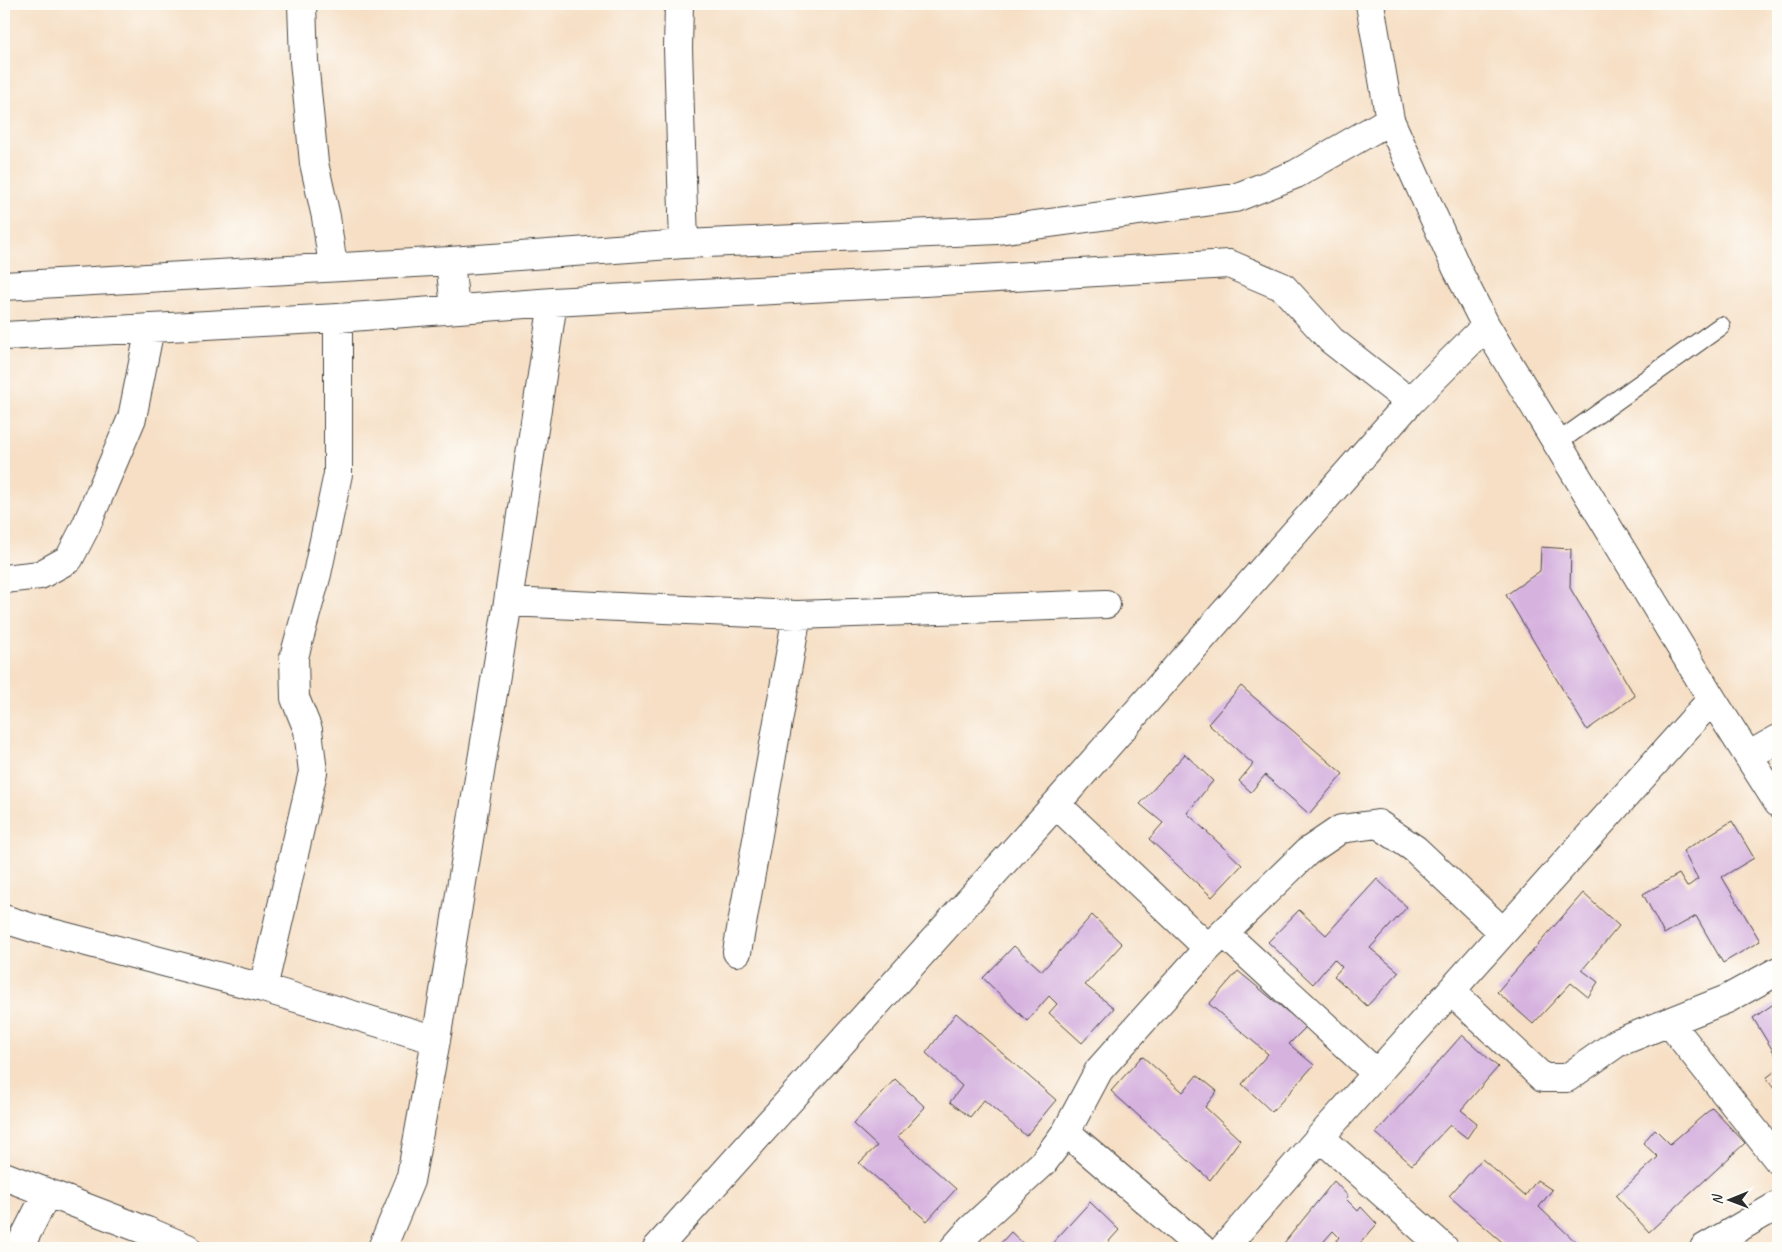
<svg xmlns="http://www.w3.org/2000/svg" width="1782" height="1252" font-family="Caveat,sans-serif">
<rect width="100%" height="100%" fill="#fdfcf7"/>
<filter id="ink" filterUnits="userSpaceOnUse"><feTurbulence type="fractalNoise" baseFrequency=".02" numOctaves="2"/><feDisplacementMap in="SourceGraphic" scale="10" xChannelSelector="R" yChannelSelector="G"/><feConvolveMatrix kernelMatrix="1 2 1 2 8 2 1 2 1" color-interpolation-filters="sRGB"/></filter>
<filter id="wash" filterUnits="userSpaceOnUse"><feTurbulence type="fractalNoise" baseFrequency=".0096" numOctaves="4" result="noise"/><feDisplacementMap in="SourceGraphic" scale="20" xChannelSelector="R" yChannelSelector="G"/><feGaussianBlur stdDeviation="1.12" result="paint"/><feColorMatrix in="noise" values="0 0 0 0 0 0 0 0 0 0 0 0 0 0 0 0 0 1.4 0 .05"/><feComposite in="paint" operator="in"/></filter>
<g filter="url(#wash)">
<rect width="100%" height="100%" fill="#f6dfc5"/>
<g id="blocks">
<path fill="#d6b2df" d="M1541,547L1571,549L1570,588L1635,696L1587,730L1506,595L1540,571Z
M1241,686L1343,774L1309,814L1265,775L1251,792L1239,781L1253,764L1208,724Z
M1185,754L1213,781L1187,813L1242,865L1212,897L1149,839L1163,823L1140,804Z
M1732,821L1754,858L1722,877L1760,941L1723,963L1696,916L1664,934L1643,894L1679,874L1687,887L1698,879L1683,851Z
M1377,879L1407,907L1370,948L1399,972L1367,1006L1334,976L1342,967L1334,959L1313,984L1268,942L1299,910L1326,935Z
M1583,893L1619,926L1582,970L1598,982L1588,997L1571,983L1533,1024L1497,992Z
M1092,915L1122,944L1085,985L1114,1008L1082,1043L1049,1013L1057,1004L1049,996L1027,1021L983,978L1014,946L1042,971Z
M1238,971L1306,1027L1289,1044L1314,1065L1272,1112L1242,1084L1268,1054L1209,1004Z
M1778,1001V1059L1753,1018Z
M956,1013L1056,1100L1026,1136L984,1100L970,1117L950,1102L962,1086L926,1053Z
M1462,1035L1498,1067L1461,1110L1477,1123L1467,1138L1450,1125L1412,1165L1376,1133Z
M1142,1056L1183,1092L1197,1075L1217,1091L1205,1107L1240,1140L1210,1180L1111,1091Z
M1778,1069V1094L1766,1078Z
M895,1079L925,1107L898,1137L956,1189L927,1221L859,1163L877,1146L853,1124Z
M1712,1108L1745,1143L1649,1232L1616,1196L1658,1157L1643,1143L1655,1129L1670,1144Z
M1482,1159L1525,1196L1537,1180L1552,1190L1539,1207L1579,1245L1577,1248H1509L1449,1196Z
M1334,1181L1348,1196L1346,1199L1358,1211L1361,1207L1377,1224L1356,1248H1331L1339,1237L1333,1231L1318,1248H1280Z
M1090,1202L1119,1230L1103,1248H1048Z
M1011,1232L1028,1248H996Z"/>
</g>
</g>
<g filter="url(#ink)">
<use href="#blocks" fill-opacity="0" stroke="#494642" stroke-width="1"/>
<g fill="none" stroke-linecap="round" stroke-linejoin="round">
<defs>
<path id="lane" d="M1557,443L1721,326"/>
<path id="street" d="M302,4L304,61L314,163L326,217L333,267
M679,4L678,48L684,244
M1370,4L1390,120L1457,269L1486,326L1712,699L1778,803
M450,261L455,309
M4,286L450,261L684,244L998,230L1235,198L1296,174L1390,120
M4,336L338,318L553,302L980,279L1229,264L1283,287L1331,340L1410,402
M4,579L40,575L69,559L86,526L132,418L150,328
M508,602L797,615L1106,604
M1748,756L1778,739
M1056,804L1208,948
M4,919L33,928L263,988L436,1040
M1224,933L1377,1074
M737,952L797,615
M263,988L313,772L308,730L295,698L294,657L317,574L338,474V318
M1451,991L1543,1078H1567L1617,1043L1727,999L1778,971
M1669,1022L1778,1160
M1066,1132L1201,1248
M1320,1137L1444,1248
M4,1176L147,1231L187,1248
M19,1248L47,1193
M382,1248L410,1181L436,1040L508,602L553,302
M657,1248L1056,804L1410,402L1486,326
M954,1248L971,1229L1043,1163L1066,1132L1099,1070L1208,948L1307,852L1341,829L1378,824L1415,849L1503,932
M1224,1248L1320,1137L1712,699
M1704,1248L1778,1205"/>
</defs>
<use href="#lane" stroke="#494642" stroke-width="20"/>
<use href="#street" stroke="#494642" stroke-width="30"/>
<use href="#lane" stroke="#fff" stroke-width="18"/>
<use href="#street" stroke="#fff" stroke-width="28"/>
</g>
</g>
<rect width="1782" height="1252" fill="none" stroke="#fdfcf7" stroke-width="20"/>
<g transform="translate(1730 1200) rotate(269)" stroke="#fdfcf7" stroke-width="4" paint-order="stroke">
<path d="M0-4L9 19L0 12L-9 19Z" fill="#2b2b2b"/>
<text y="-8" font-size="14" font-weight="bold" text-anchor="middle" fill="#2b2b2b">N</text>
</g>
</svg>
